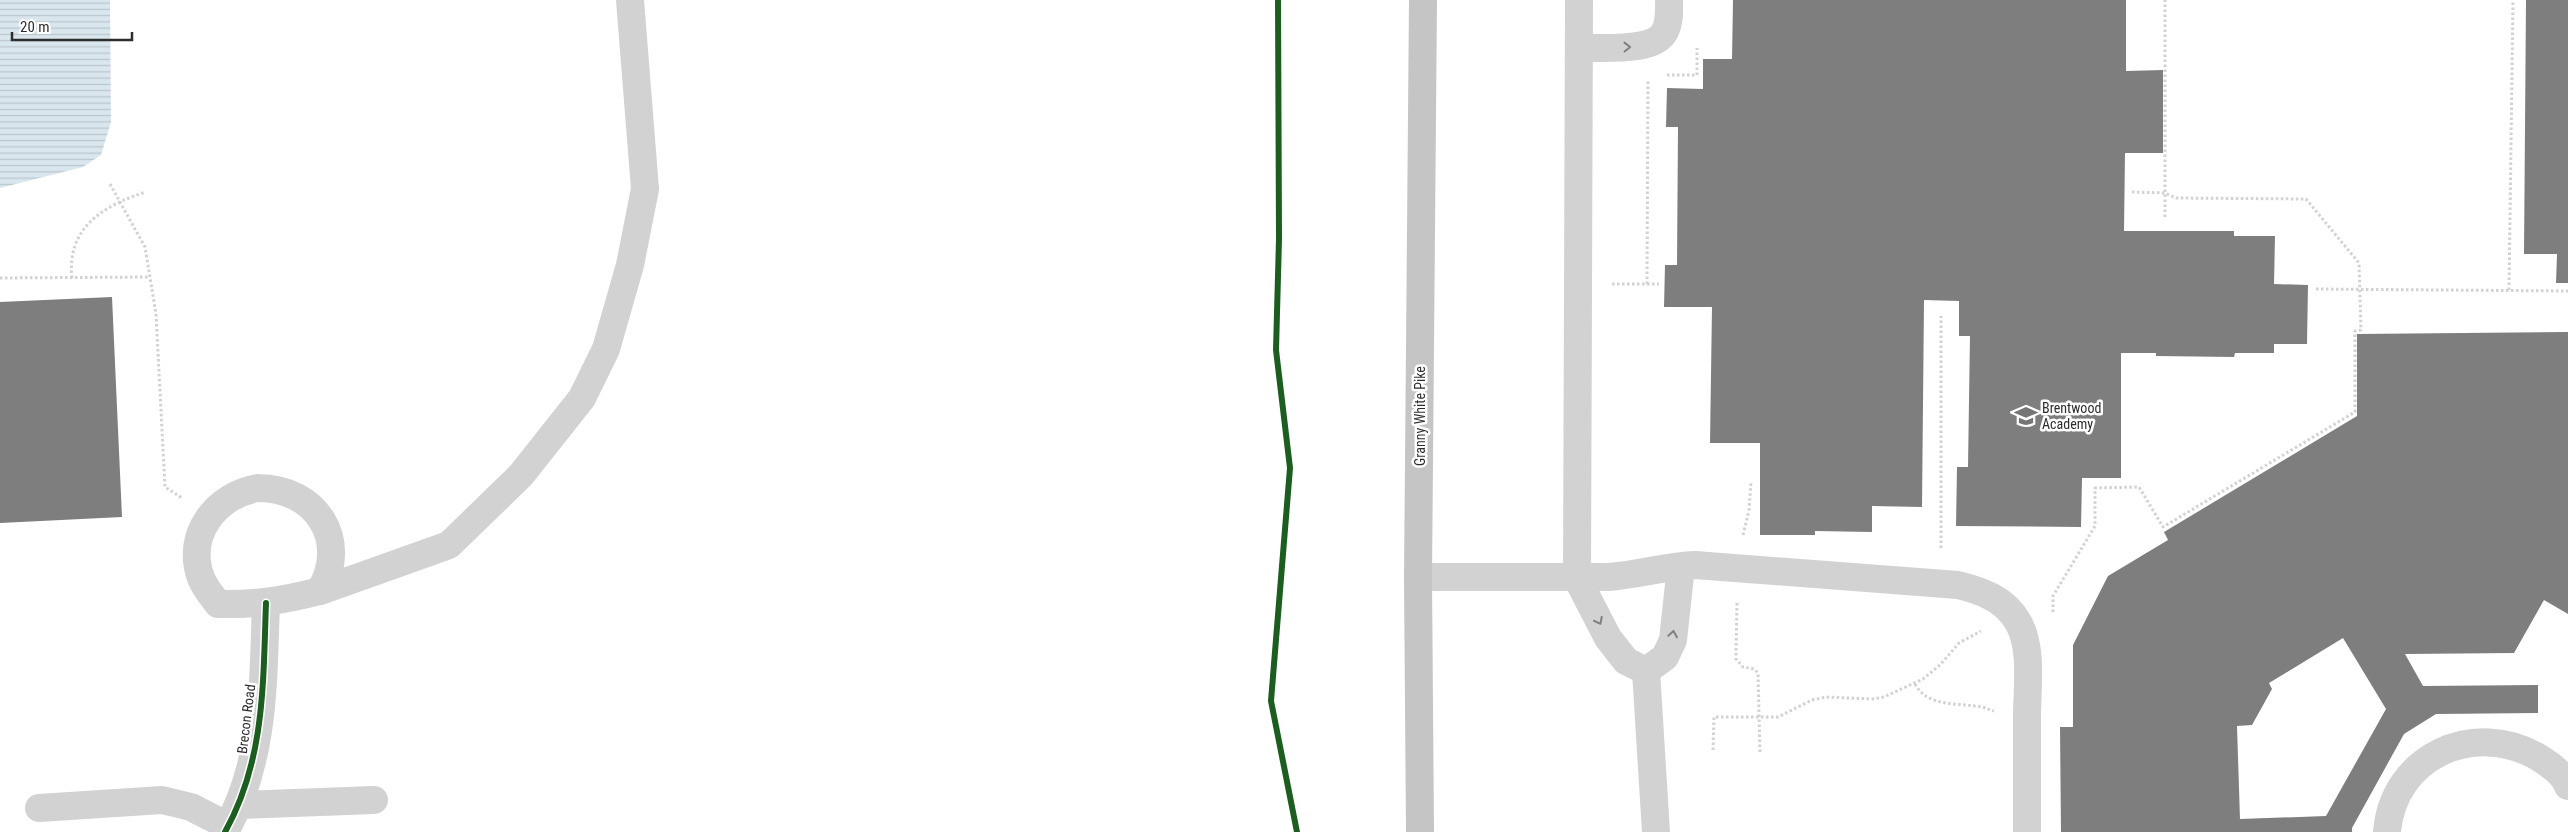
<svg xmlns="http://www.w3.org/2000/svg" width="2568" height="832" font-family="'Roboto Condensed',sans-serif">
<defs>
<pattern id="water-rules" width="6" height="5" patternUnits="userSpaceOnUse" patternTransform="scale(1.25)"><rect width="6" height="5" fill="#d9e6ee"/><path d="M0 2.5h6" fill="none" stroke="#bbc6cc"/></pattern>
</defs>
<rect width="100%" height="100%" fill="#fff"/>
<path fill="url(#water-rules)" d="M0,0H110L111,122L101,155L83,167L0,188Z"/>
<path fill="#7e7e7e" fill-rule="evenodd" d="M1733,0H2126V71L2163,70V153H2125L2124,231H2234V236H2275L2274,284L2308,285L2307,344H2274V353H2235L2234,357L2156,356V353H2121V478H2082L2081,527L1956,526L1957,467H1968L1970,336H1959V301L1924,300L1922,507L1872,506V532L1815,531V535H1760V443H1710L1712,307H1664L1665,265H1677L1678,127H1666L1667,88L1703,89V59H1732Z
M2526,0H2568V283H2556L2557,254H2524Z
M112,297L122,517L0,523V302Z
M2568,332V614L2544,600L2514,653L2405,654L2423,686L2538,685V713L2436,714L2404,734L2352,828V832H2061L2060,727H2073V645L2108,576L2168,540L2164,532L2357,416V334ZM2343,638L2386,709L2326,816L2240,819L2237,726L2252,725L2272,689L2269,683Z"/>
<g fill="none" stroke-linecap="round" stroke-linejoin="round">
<path stroke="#d2d2d2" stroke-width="3" stroke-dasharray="2.5 2.5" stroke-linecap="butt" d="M1667,75H1697V48
M110,184L145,247L156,314L165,487L182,498
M2165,217V0
M0,278L150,277
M72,278C66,228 104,205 146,192
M1612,284H1659
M1647,284L1648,80
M2316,289L2568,291
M2509,290L2513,0
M1743,535L1749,510L1751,482
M1941,548V316
M1737,603L1736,653V659L1743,667L1754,669L1758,673L1760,754
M2053,612V596L2095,526V488L2139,487L2163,527L2355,412V331L2361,330L2359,263L2306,199L2176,198L2165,193L2132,192
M1915,684C1927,706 1953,703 1975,706C1982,706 1987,709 1994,711
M1713,750L1714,717H1778L1812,700L1826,697L1873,699L1884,697L1923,679L1940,665L1959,643L1981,631"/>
<path stroke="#d2d2d2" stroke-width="28" d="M1579,0L1577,578L1608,638L1626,661L1646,671
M1579,48C1601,47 1655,53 1665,31C1670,21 1669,10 1669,0
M258,488C316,488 350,540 320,591C284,600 256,605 218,604C212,596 205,588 201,578C185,535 216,495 258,488Z
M1418,577H1608C1638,575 1666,566 1695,565L1958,585C1982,591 2005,599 2018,622C2033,647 2027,688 2027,717C2027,755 2027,794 2027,832
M320,591L449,545L521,475L582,398L606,349L630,265L645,189L630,0
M1646,671L1656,832
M1646,671L1665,657L1673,640L1681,566
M240,805L374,800
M39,808L162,800L191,807L228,826
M225,832C265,760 263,684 266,603
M2387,832C2393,756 2474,720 2538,757C2549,764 2563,773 2568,786"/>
<path stroke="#c5c5c5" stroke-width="28" d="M1420,832L1418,577L1423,0"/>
<defs>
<path id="cycleway" d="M1278,0L1279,239L1276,350L1290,468L1271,701L1297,832
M225,832C265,760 263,684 266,603"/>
</defs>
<use href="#cycleway" stroke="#fff" stroke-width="9"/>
<use href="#cycleway" stroke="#1b5e20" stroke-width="6"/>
</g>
<defs><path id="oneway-chevron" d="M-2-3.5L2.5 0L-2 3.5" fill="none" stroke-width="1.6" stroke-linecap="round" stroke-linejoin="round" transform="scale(1.25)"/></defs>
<g stroke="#808080">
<use href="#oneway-chevron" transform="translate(1627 47) rotate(-1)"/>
<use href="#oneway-chevron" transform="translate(1599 621) rotate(63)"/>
<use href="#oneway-chevron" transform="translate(1673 634) rotate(-81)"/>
</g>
<defs>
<symbol id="school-bare" viewBox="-9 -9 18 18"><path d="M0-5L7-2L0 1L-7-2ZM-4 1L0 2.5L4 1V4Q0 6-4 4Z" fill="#767676" stroke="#fff" stroke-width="2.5" paint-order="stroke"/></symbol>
</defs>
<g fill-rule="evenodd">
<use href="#school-bare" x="2010" y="400" width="32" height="32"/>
</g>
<g text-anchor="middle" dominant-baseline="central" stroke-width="5" stroke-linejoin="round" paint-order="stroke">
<g font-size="14" fill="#2d2d2d" stroke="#fff" text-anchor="start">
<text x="2042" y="408">Brentwood<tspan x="2042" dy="16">Academy</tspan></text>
</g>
<g font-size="14" fill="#2d2d2d" stroke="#fff">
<text transform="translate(1420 416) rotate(-90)">Granny White Pike</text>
<text transform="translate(246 719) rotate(-83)">Brecon Road</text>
</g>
</g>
<path d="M12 32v8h120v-8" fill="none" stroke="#2d2d2d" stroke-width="2.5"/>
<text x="20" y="32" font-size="15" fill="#2d2d2d" stroke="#ffffff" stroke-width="4" paint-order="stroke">20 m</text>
</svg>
